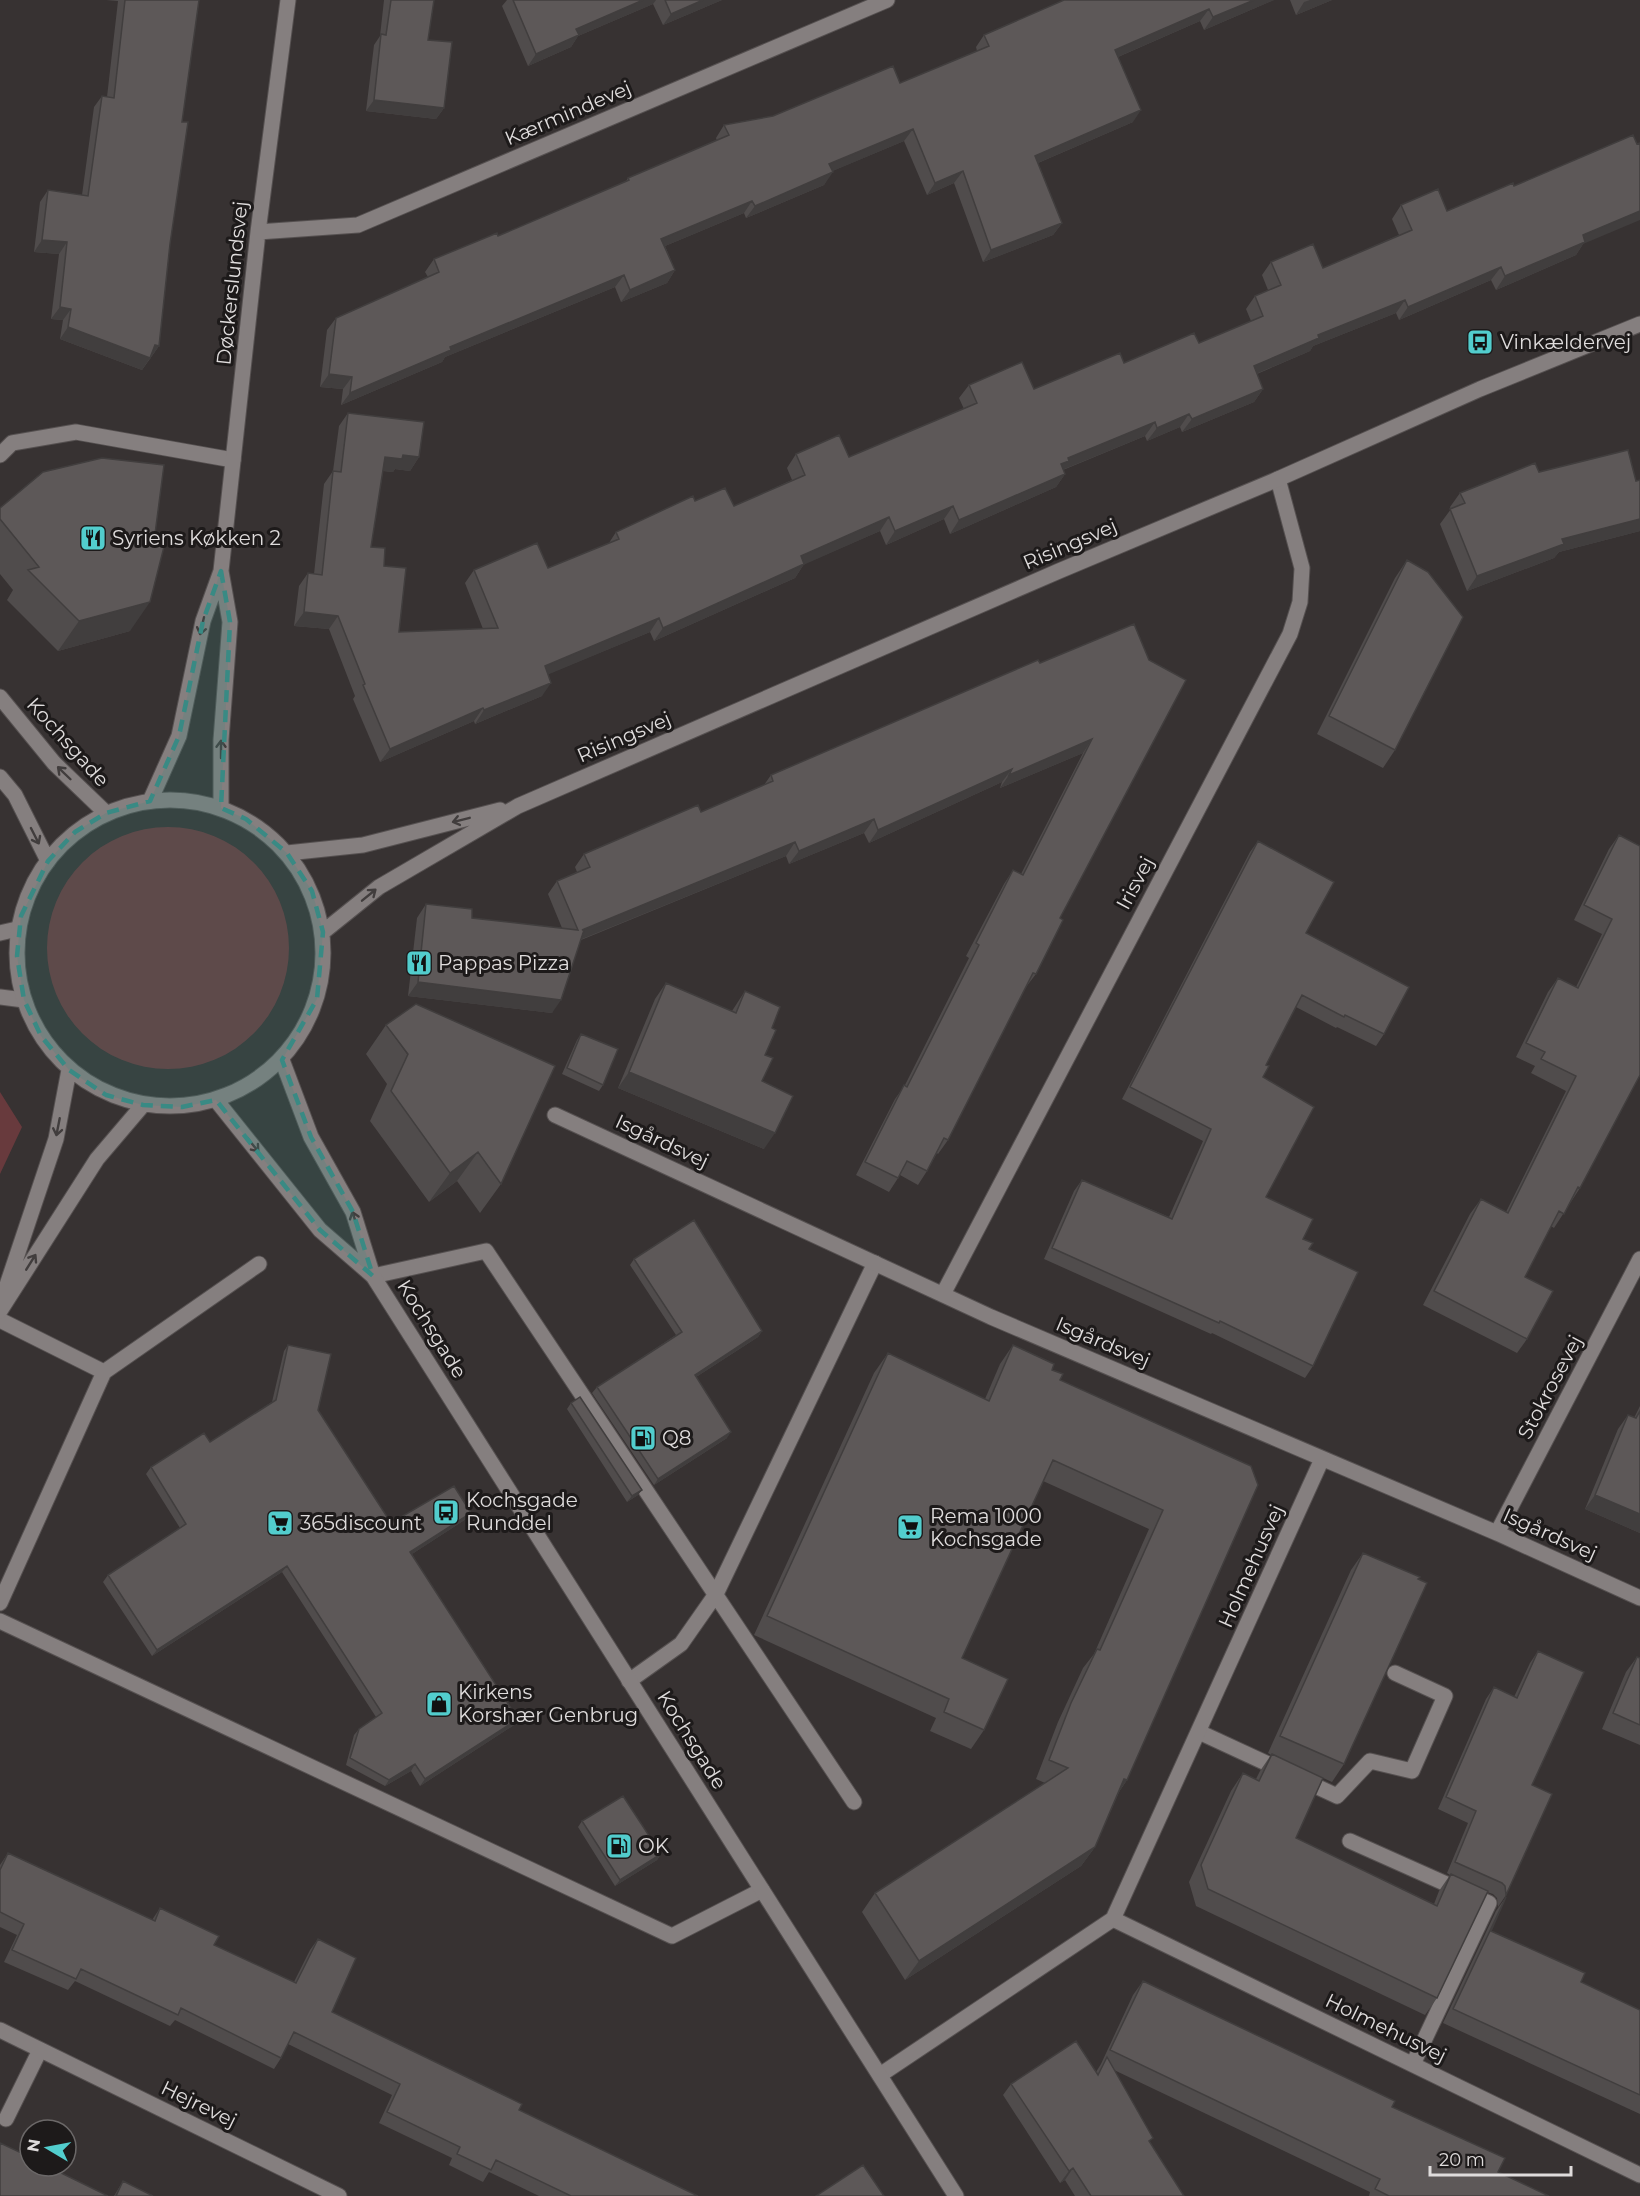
<svg xmlns="http://www.w3.org/2000/svg" width="1640" height="2196" font-family="Montserrat,sans-serif">
<rect width="100%" height="100%" fill="#373232"/>
<path fill="#683a3d" d="M47 948a121 121 0 1 1 242 0a121 121 0 1 1-242 0Z
M0,1092L22,1127L0,1174Z"/>
<g fill="none" stroke-linecap="round" stroke-linejoin="round">
<defs>
<path id="service" d="M0,455L12,443L76,432L233,460
M373,1276L486,1251L854,1802
M0,1320L104,1372
M0,1603L104,1372L259,1264
M0,1621L672,1936L762,1890
M629,1681L681,1644L716,1594L875,1263
M1199,1732L1337,1796L1370,1761L1412,1771L1445,1696L1395,1673
M1350,1841L1489,1903L1413,2064"/>
<path id="minor" d="M258,232L358,225L887,0
M221,571L230,622L221,740V808
M150,801L179,736L203,621L221,571L258,232L288,0
M0,933L17,929
M0,997L24,1000
M555,1115L991,1317L1497,1533L1640,1598
M943,1294L1290,634L1300,602L1302,568L1278,479
M1497,1533L1640,1259
M1113,1919L1640,2175
M0,2030L339,2196
M880,2075L1113,1919L1322,1459
M6,2119L40,2050"/>
<path id="tertiary" d="M0,697L54,763L106,813
M0,777L15,795L48,861
M17 953a153 153 0 1 1 306 0a153 153 0 1 1-306 0Z
M287,853L363,845L500,810
M323,932L379,887L518,806L1059,571L1278,479L1480,389L1640,324
M282,1060L311,1137L353,1212L373,1276L956,2196
M216,1100L320,1230L373,1276
M4,1294L56,1139L69,1070
M0,1311L97,1159L143,1105"/>
</defs>
<use href="#service" stroke="#555050" stroke-width="17"/>
<use href="#minor" stroke="#555050" stroke-width="17"/>
<use href="#tertiary" stroke="#555050" stroke-width="17"/>
<use href="#service" stroke="#857f7f" stroke-width="15"/>
<use href="#minor" stroke="#857f7f" stroke-width="15"/>
<use href="#tertiary" stroke="#857f7f" stroke-width="15"/>
</g>
<path fill="#504c4c" d="M106,0H199L182,122L159,346L142,370L60,339L63,320L51,319L59,254L34,252L40,202L48,190L82,195L94,107L102,96L107,97L118,1Z
M384,0H434L428,40L444,108L436,119L366,111L374,45L380,36Z
M507,0H722L663,25L653,4L578,36L571,47L528,66L502,6Z
M1274,0L1204,30L1200,21L1118,57L1133,122L1038,163L1062,223L1053,235L983,262L954,183L927,195L904,141L832,171L824,185L746,218L744,213L665,246L675,270L667,283L621,302L615,287L445,357L442,362L341,405L343,389L320,387L327,330L336,318L428,277L425,272L434,259L498,236L626,181L628,178L717,141L716,138L724,125L773,116L900,83L977,51L976,47L984,35Z
M1290,0H1332L1296,15Z
M1514,186L1583,244L1576,255L1496,290L1491,280L1399,320L1396,313L1313,346L1310,351L1257,374L1263,389L1254,402L1182,432L1180,427L1147,441L1145,436L1063,470L1065,474L1056,487L950,534L944,519L886,545L880,531L804,564L795,578L654,641L650,632L548,674L542,696L475,724L474,721L380,762L353,699L355,696L329,629L294,626L299,586L308,573L314,574L324,484L333,471L339,426L348,413L419,457L410,471L395,469L393,472L383,471L371,547L384,566L399,632L483,629L465,583L474,570L548,568L609,543L616,532L695,501L734,506L792,480L787,468L796,454L849,457L964,409L959,398L969,385L1034,389L1124,363L1199,343L1251,321L1246,309L1255,296L1268,290L1262,275L1271,262L1323,268L1399,235L1392,219L1401,205L1447,211Z
M1539,472L1636,481L1640,480V531L1559,552L1554,558L1467,591L1440,524L1451,509L1450,507L1460,493Z
M0,508L155,534L130,631L58,651L7,600L13,590L0,574Z
M1407,560L1395,750L1383,768L1317,734L1395,578Z
M1134,624L1060,918L1036,974L1026,987L948,1140L938,1154L937,1153L927,1171L918,1185L900,1175L889,1192L856,1175L895,1099L905,1085L969,958L966,956L1004,884L1013,870L1021,874L1083,753L1000,788L1002,782L869,843L864,833L789,864L786,856L581,940L552,1013L408,996L417,918L426,904L472,918L562,928L548,894L557,881L577,872L575,867L584,854L701,812L764,785L771,775Z
M1619,835L1640,846L1580,1188L1554,1228L1551,1226L1525,1277L1527,1339L1517,1353L1423,1305L1470,1214L1481,1199L1506,1212L1566,1091L1531,1073L1535,1066L1516,1057L1548,992L1558,978L1576,987L1602,934L1574,920L1609,849Z
M1258,841L1306,933L1384,1034L1376,1046L1337,1027L1336,1028L1296,1007L1266,1065L1263,1077L1266,1197L1303,1239L1309,1249L1313,1366L1305,1378L1212,1333L1211,1334L1044,1259L1074,1191L1082,1180L1169,1217L1203,1141L1122,1099L1250,852Z
M666,983L732,1011L745,991L772,1028L765,1055L762,1081L764,1149L618,1088L655,999Z
M386,1025L501,1184L480,1213L457,1181L429,1202L370,1121L387,1084L366,1054Z
M581,1034L603,1085L599,1091L562,1074L577,1040Z
M634,1259L762,1331L758,1337L696,1377L727,1438L654,1485L592,1393L597,1387L676,1335L630,1265Z
M288,1345L318,1410L391,1523L466,1519L412,1554L514,1725L420,1786L411,1771L385,1786L346,1765L354,1735L359,1729L376,1717L282,1572L152,1656L103,1582L108,1575L180,1528L146,1474L151,1467L210,1442L272,1402L284,1351Z
M1013,1345L1052,1370L1060,1380L1251,1466L1127,1780L1119,1792L1095,1847L1081,1866L905,1980L862,1912L875,1893L1045,1783L1036,1779L1058,1722L1083,1668L1094,1654L1149,1529L1043,1481L962,1658L984,1730L971,1749L930,1731L936,1718L754,1635L874,1373L888,1353L985,1399L1000,1364Z
M571,1403L638,1495L627,1502L567,1409Z
M1640,1406V1533L1585,1509L1618,1429L1628,1415L1634,1418Z
M1363,1553L1344,1764L1332,1782L1319,1776L1296,1838L1434,1904L1439,1891L1450,1875L1447,1873L1468,1823L1438,1809L1486,1699L1494,1687L1514,1697L1530,1663L1538,1651L1532,1785L1506,1895L1498,1907L1497,1898L1493,1894L1487,1892L1437,1998L1425,2015L1196,1906L1189,1882L1231,1791L1243,1773L1256,1779L1260,1771L1271,1755L1268,1753L1351,1570Z
M1637,1657L1640,1658V1745L1602,1729L1626,1672Z
M582,1821L661,1854L657,1860L615,1886L578,1827Z
M8,1853L152,1920L160,1908L214,1945L294,1982L310,1950L318,1939L332,2012L519,2110L698,2196H539L489,2172L483,2182L449,2165L452,2158L379,2123L392,2095L288,2044L281,2058L274,2069L175,2020L170,2026L75,1981L68,1990L4,1962L17,1935L0,1927V1865Z
M1506,1897L1491,1931L1581,1982L1640,2010V2114L1443,2023L1496,1911Z
M1143,1981L1392,2107L1498,2172L1549,2196H1369L1370,2192L1114,2070L1150,2142L1184,2196H1075L1065,2180L1060,2183L1003,2095L1011,2084L1096,2072L1101,2064L1133,1995Z
M123,2181L153,2196H114Z"/>
<path fill="#413e3e" d="M643,0H656L653,4L578,36L571,47L528,66L536,54L576,29Z
M703,0H722L663,25L671,14Z
M1254,0H1274L1204,30L1213,17Z
M1310,0H1332L1296,15L1304,2Z
M1209,9L1200,21L1106,62L1115,50Z
M374,100L444,108L436,119L366,111Z
M1141,110L1133,122L1026,168L1035,156Z
M913,129L904,141L821,176L829,164Z
M963,171L954,183L927,195L935,183Z
M833,172L824,185L746,218L755,206Z
M752,201L744,213L653,251L661,239Z
M1640,211V220L1583,244L1576,255L1496,290L1505,276L1583,235Z
M1062,223L1053,235L983,262L991,250Z
M42,240L67,242L59,254L34,252Z
M1501,267L1491,280L1399,320L1408,307Z
M675,270L667,283L621,302L630,290Z
M624,275L615,287L445,357L442,362L341,405L350,393L450,347Z
M1405,300L1396,313L1313,346L1310,351L1244,379L1254,366L1318,335Z
M60,307L71,309L63,320L51,319Z
M68,327L150,358L142,370L60,339Z
M155,345L159,346L151,357Z
M329,374L352,377L343,389L320,387Z
M1263,389L1254,402L1182,432L1192,419Z
M1189,414L1180,427L1147,441L1157,428Z
M1155,422L1145,436L1062,470L1061,464L1068,458Z
M403,455L419,457L410,471L395,469L393,472L375,470L385,457Z
M1065,474L1056,487L950,534L959,520Z
M953,506L944,519L886,545L895,531Z
M889,517L880,531L792,570L801,556Z
M1640,519V531L1559,552L1554,558L1467,591L1477,576L1562,539Z
M804,564L795,578L654,641L663,628Z
M150,602L130,631L58,651L79,621Z
M304,612L338,616L329,629L294,626Z
M659,618L650,632L535,680L545,666Z
M551,683L542,696L475,724L484,710Z
M483,708L474,721L380,762L390,749Z
M1092,739L1083,753L1000,788L1009,775Z
M1012,769L1002,782L869,843L878,830Z
M874,819L864,833L789,864L799,851Z
M795,842L786,856L572,943L582,930Z
M418,982L561,1000L552,1013L408,996Z
M629,1072L775,1133L764,1149L618,1088Z
M478,1152L457,1181L429,1202L450,1173Z
M762,1331L758,1337L690,1381L695,1375Z
M731,1432L727,1438L654,1485L658,1479Z
M642,1490L638,1495L627,1502L632,1496Z
M1595,1495L1640,1514V1533L1585,1509Z
M471,1513L466,1519L406,1558L410,1552Z
M287,1566L282,1572L152,1656L157,1650Z
M518,1719L514,1725L420,1786L425,1779Z
M415,1764L411,1771L385,1786L389,1780Z
M1124,1779L1127,1780L1114,1799Z
M1095,1847L1081,1866L905,1980L919,1961Z
M661,1854L657,1860L615,1886L620,1880Z
M1073,2168L1065,2180L1060,2183L1069,2171Z"/>
<path fill="#5d5858" stroke="#413e3e" stroke-width="1.5" d="M125,0H199L182,122H188L170,244L159,346L155,345L150,358L68,327L71,309L60,307L67,242L42,240L48,190L88,196L102,96L114,98Z
M391,0H434L428,40L452,42L444,108L374,100L381,34L386,35Z
M513,0H643L576,29L579,35L536,54Z
M665,0H703L671,14Z
M1064,0H1254L1213,17L1209,9L1115,50L1141,110L1035,156L1062,223L991,250L963,171L935,183L913,129L829,164L833,172L755,206L752,201L661,239L675,270L630,290L624,275L450,347L451,350L350,393L352,377L329,374L336,318L439,272L434,259L497,233L498,236L629,180L628,178L729,135L724,125L773,116L893,66L900,83L989,46L984,35Z
M1633,135L1637,144L1640,143V211L1583,235L1585,242L1505,276L1501,267L1408,307L1405,300L1318,335L1319,338L1254,366L1263,389L1192,419L1189,414L1157,428L1155,422L1068,458L1069,461L1061,464L1065,474L959,520L953,506L895,531L889,517L801,556L804,564L663,628L659,618L545,666L551,683L484,710L483,708L390,749L363,685L365,684L338,616L304,612L308,573L322,575L333,471L341,472L348,413L424,422L419,457L403,455L402,459L385,457L371,547L385,548L384,566L406,568L399,632L498,628L474,570L537,543L548,568L619,539L616,532L693,496L695,501L725,488L734,506L805,475L796,454L839,435L849,457L977,403L969,385L1022,362L1034,389L1120,353L1124,363L1194,333L1199,343L1263,316L1255,296L1281,285L1271,262L1313,244L1323,268L1412,230L1401,205L1438,189L1447,211L1513,183L1514,186Z
M1628,450L1636,481L1640,480V519L1562,539L1564,544L1477,576L1450,509L1465,503L1460,493L1535,463L1539,472Z
M102,458L164,465L155,534L168,531L150,602L79,621L28,570L39,567L0,519V508L43,472Z
M1407,560L1428,572L1463,617L1395,750L1329,716Z
M1134,624L1149,660L1186,680L1060,918L1063,920L1036,974L1033,973L948,1140L944,1138L927,1171L907,1161L898,1178L865,1162L904,1085L907,1087L979,945L976,943L1013,870L1023,875L1092,739L1009,775L1012,769L878,830L874,819L799,851L795,842L582,930H584L561,1000L418,982L426,904L472,909V918L578,930L557,881L590,867L584,854L698,805L701,812L773,781L771,775L1038,660L1040,663Z
M1619,835L1640,846V1075L1580,1188L1578,1187L1564,1214L1559,1211L1525,1277L1553,1291L1527,1339L1434,1291L1481,1199L1508,1213L1576,1076L1541,1059L1545,1052L1526,1043L1558,978L1578,988L1612,919L1584,905Z
M1258,841L1334,882L1306,933L1409,987L1384,1034L1345,1015L1344,1017L1302,995L1266,1065L1269,1066L1263,1077L1314,1107L1266,1197L1313,1219L1303,1239L1313,1243L1309,1249L1358,1272L1313,1366L1220,1321L1219,1323L1052,1248L1082,1180L1172,1219L1211,1129L1130,1087Z
M666,983L736,1013L745,991L780,1007L772,1028L776,1030L765,1055L773,1058L762,1081L793,1096L775,1133L629,1072Z
M416,1004L555,1066L501,1184L478,1152L450,1173L391,1091L408,1054L386,1025Z
M581,1034L618,1049L603,1085L567,1068Z
M694,1220L762,1331L695,1375L731,1432L658,1479L597,1387L682,1332L634,1259Z
M288,1345L331,1354L318,1410L391,1523L454,1486L471,1513L410,1552L518,1719L425,1779L415,1764L389,1780L350,1758L359,1729L382,1713L287,1566L157,1650L108,1575L186,1524L151,1467L204,1433L210,1442L276,1400Z
M1013,1345L1054,1364L1052,1370L1063,1374L1060,1380L1251,1466L1258,1485L1127,1780L1124,1779L1095,1847L919,1961L875,1893L1068,1768L1049,1760L1071,1703L1097,1649L1100,1650L1163,1510L1053,1460L962,1658L1008,1679L984,1730L944,1712L949,1699L767,1616L888,1353L989,1401Z
M580,1397L642,1490L632,1496L571,1403Z
M1640,1411V1514L1595,1495L1628,1415L1636,1418Z
M1363,1553L1420,1577L1418,1579L1427,1583L1344,1764L1280,1736Z
M1538,1651L1584,1672L1532,1785L1552,1794L1506,1895L1505,1886L1502,1883L1455,1862L1476,1811L1446,1797L1494,1687L1517,1698Z
M1637,1657L1640,1658V1725L1613,1713Z
M1272,1754L1323,1778L1296,1838L1437,1906L1451,1874L1488,1891L1437,1998L1208,1889L1201,1865L1243,1773L1259,1781Z
M623,1796L661,1854L620,1880L582,1821Z
M8,1853L155,1921L160,1908L219,1936L214,1945L296,1983L318,1939L356,1958L332,2012L522,2104L519,2110L698,2196H571L496,2160L491,2170L457,2154L460,2147L387,2112L400,2084L294,2032L281,2058L181,2008L178,2015L81,1969L76,1979L12,1950L24,1924L0,1912V1870Z
M1506,1897L1491,1931L1585,1973L1581,1982L1640,2010V2095L1453,2009Z
M1143,1981L1395,2101L1392,2107L1505,2158L1498,2172L1549,2196H1389L1375,2189L1380,2179L1110,2050Z
M1076,2041L1098,2075L1107,2057L1153,2138L1149,2141L1184,2196H1091L1073,2168L1069,2171L1011,2084Z
M0,2143L30,2157V2166H47L108,2196H0Z
M863,2165L884,2196H816Z
M123,2181L153,2196H116Z"/>
<defs><path id="oneway-shaft" d="M-6 0H5M1.5-3L5.5 0L1.5 3" fill="none" stroke-width="1.6" stroke-linecap="round" stroke-linejoin="round" transform="scale(1.5)"/></defs>
<g stroke="#413d3d">
<use href="#oneway-shaft" transform="translate(202 626) rotate(103)"/>
<use href="#oneway-shaft" transform="translate(221 749) rotate(-90)"/>
<use href="#oneway-shaft" transform="translate(64 773) rotate(-136)"/>
<use href="#oneway-shaft" transform="translate(461 820) rotate(166)"/>
<use href="#oneway-shaft" transform="translate(35 836) rotate(63)"/>
<use href="#oneway-shaft" transform="translate(369 895) rotate(-39)"/>
<use href="#oneway-shaft" transform="translate(58 1127) rotate(101)"/>
<use href="#oneway-shaft" transform="translate(253 1145) rotate(51)"/>
<use href="#oneway-shaft" transform="translate(355 1220) rotate(-108)"/>
<use href="#oneway-shaft" transform="translate(31 1262) rotate(-58)"/>
</g>
<path fill="#398a84" fill-opacity="0.2" stroke="#398a84" stroke-width="4.5" stroke-dasharray="12 8" stroke-linejoin="round" d="M221,571L230,622L221,808L246,819L287,853L312,891L323,932L317,999L282,1060L311,1137L353,1212L373,1276L320,1230L216,1100L182,1107L143,1105L106,1095L69,1070L41,1036L24,1000L17,956L21,916L48,861L75,832L106,813L150,801L179,736L203,621Z"/>
<defs>
<symbol id="bus-square" viewBox="-11 -11 22 22"><rect x="-9" y="-9" width="18" height="18" rx="4" fill="#52cdcd" stroke="#1d1a1a"/><path d="M-5-6H5V4H4V6H2V4H-2V6H-4V4H-5ZM-3.5-4V0h7V-4ZM-3.5 1.2v1.5H-2V1.2ZM2 1.2v1.5H3.5V1.2Z" fill="#111"/></symbol>
<symbol id="restaurant-square" viewBox="-11 -11 22 22"><rect x="-9" y="-9" width="18" height="18" rx="4" fill="#52cdcd" stroke="#1d1a1a"/><path d="M-5-6h1v4h1v-4h1v4h1v-4h1v5L-1.5 .5V6h-2V.5L-5-1ZM5-6V6H3V1.5H1.5Q1.5-4 5-6Z" fill="#111"/></symbol>
<symbol id="fuel-square" viewBox="-11 -11 22 22"><rect x="-9" y="-9" width="18" height="18" rx="4" fill="#52cdcd" stroke="#1d1a1a"/><path d="M-5.5-6h7V0h2V4h1.3V-2.5L3-4.5l.8-.8L6-3V5H2.5V1h-1V6h-7ZM-4.2-4.7v3.2H.2V-4.7Z" fill="#111"/></symbol>
<symbol id="supermarket-square" viewBox="-11 -11 22 22"><rect x="-9" y="-9" width="18" height="18" rx="4" fill="#52cdcd" stroke="#1d1a1a"/><path d="M-6-5.5h2.5l.6 2H6L4.5 2H-2.5L-4.4-4H-6ZM-1.5 3.2a1.3 1.3 0 1 0 .1 0ZM3 3.2a1.3 1.3 0 1 0 .1 0Z" fill="#111"/></symbol>
<symbol id="shop-square" viewBox="-11 -11 22 22"><rect x="-9" y="-9" width="18" height="18" rx="4" fill="#52cdcd" stroke="#1d1a1a"/><path d="M-5-2.5h2.3a2.7 3.5 0 0 1 5.4 0H5L5.5 6h-11ZM-1.5-2.5h3a1.5 2.3 0 0 0-3 0Z" fill="#111"/></symbol>
</defs>
<g fill-rule="evenodd">
<use href="#bus-square" x="1465" y="327" width="30" height="30"/>
<use href="#restaurant-square" x="78" y="523" width="30" height="30"/>
<use href="#restaurant-square" x="404" y="948" width="30" height="30"/>
<use href="#fuel-square" x="628" y="1423" width="30" height="30"/>
<use href="#bus-square" x="431" y="1497" width="30" height="30"/>
<use href="#supermarket-square" x="265" y="1508" width="30" height="30"/>
<use href="#supermarket-square" x="895" y="1512" width="30" height="30"/>
<use href="#shop-square" x="424" y="1689" width="30" height="30"/>
<use href="#fuel-square" x="604" y="1831" width="30" height="30"/>
</g>
<g text-anchor="middle" dominant-baseline="central" stroke-width="6" stroke-linejoin="round" paint-order="stroke">
<g font-size="20" fill="#dfdcdc" stroke="#1d1a1a">
<text transform="translate(568 113) rotate(-23)">Kærmindevej</text>
<text transform="translate(232 283) rotate(-84)">Døckerslundsvej</text>
<text transform="translate(1070 544) rotate(-23)">Risingsvej</text>
<text transform="translate(624 737) rotate(-23)">Risingsvej</text>
<text transform="translate(68 742) rotate(48)">Kochsgade</text>
<text transform="translate(1135 883) rotate(-62)">Irisvej</text>
<text transform="translate(662 1141) rotate(25)">Isgårdsvej</text>
<text transform="translate(432 1329) rotate(58)">Kochsgade</text>
<text transform="translate(1103 1342) rotate(23)">Isgårdsvej</text>
<text transform="translate(1550 1387) rotate(-62)">Stokrosevej</text>
<text transform="translate(1550 1534) rotate(24)">Isgårdsvej</text>
<text transform="translate(1251 1566) rotate(-66)">Holmehusvej</text>
<text transform="translate(692 1740) rotate(58)">Kochsgade</text>
<text transform="translate(1386 2028) rotate(26)">Holmehusvej</text>
<text transform="translate(199 2104) rotate(26)">Hejrevej</text>
</g>
<g font-size="20" fill="#dfdcdc" stroke="#1d1a1a" text-anchor="start">
<text x="1500" y="342">Vinkældervej</text>
<text x="112" y="538">Syriens Køkken 2</text>
<text x="438" y="963">Pappas Pizza</text>
<text x="662" y="1438">Q8</text>
<text x="466" y="1500">Kochsgade<tspan x="466" dy="23">Runddel</tspan></text>
<text x="930" y="1516">Rema 1000<tspan x="930" dy="23">Kochsgade</tspan></text>
<text x="300" y="1523">365discount</text>
<text x="458" y="1692">Kirkens<tspan x="458" dy="23">Korshær Genbrug</tspan></text>
<text x="638" y="1846">OK</text>
</g>
</g>
<g transform="translate(48 2148) rotate(280)"><circle r="28" fill="#1d1a1a" stroke="#6b6868" stroke-width="1.5"/>
<path d="M0-4.5L10 22L0 15L-10 22Z" fill="#52cdcd"/>
<text y="-9" font-size="16" font-weight="bold" text-anchor="middle" fill="#dfdcdc">N</text>
</g>
<path d="M1430 2166v9h141v-9" fill="none" stroke="#dfdcdc" stroke-width="3"/>
<text x="1439" y="2166" font-size="18" fill="#dfdcdc" stroke="#1d1a1a" stroke-width="4.5" paint-order="stroke">20 m</text>
</svg>
